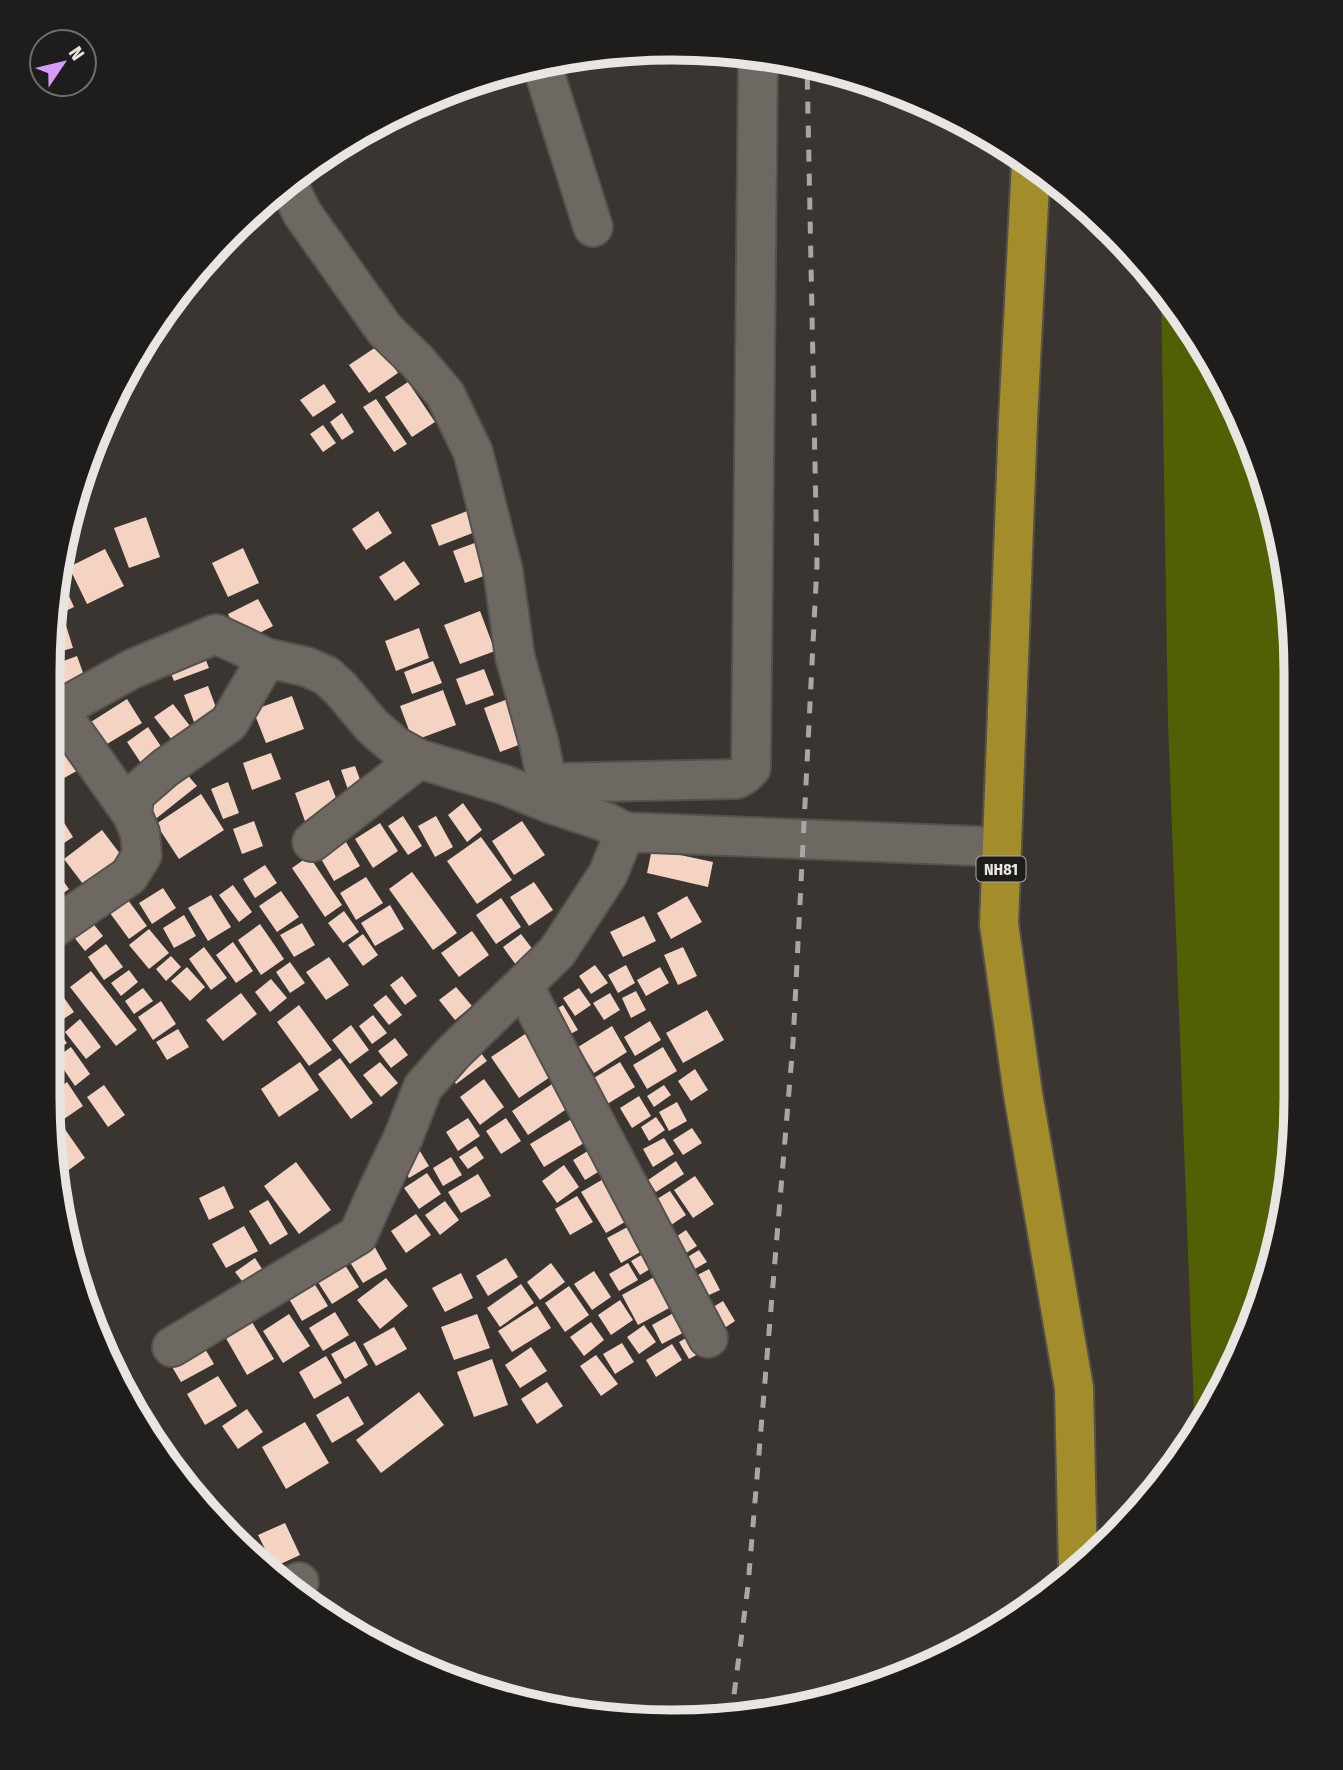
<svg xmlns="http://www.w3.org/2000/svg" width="1343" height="1770" font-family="'Fira Sans Condensed',sans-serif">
<rect width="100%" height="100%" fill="#3a3530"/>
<path fill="#516005" d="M1161,289L1190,324L1262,470L1290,590V1180L1262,1300L1195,1437L1168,722Z"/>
<path fill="#f4d3c3" d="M330,150L333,154L309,171L307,169Z
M379,345L398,373L369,393L349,365Z
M408,382L435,422L412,437L385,397Z
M324,384L336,402L313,417L300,400Z
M376,399L407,444L394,452L363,407Z
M342,413L354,432L342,440L330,422Z
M323,425L336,443L323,452L310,434Z
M475,508L483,529L439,546L431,525Z
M378,511L392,533L366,550L352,529Z
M146,517L160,557L129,568L114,528Z
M480,541L492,573L465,583L453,551Z
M243,548L259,583L228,597L212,563Z
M105,549L124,586L87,604L69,567Z
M404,561L420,584L395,601L379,577Z
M64,585L74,607L51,618L55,589Z
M258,599L273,626L242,642L228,614Z
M480,611L495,651L460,664L444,625Z
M65,622L73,648L50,654V625Z
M419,628L429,658L396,671L385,641Z
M200,645L209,668L174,681L165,659Z
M77,656L86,681L58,690L50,666Z
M433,661L442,683L412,694L404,672Z
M484,669L494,695L466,705L456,679Z
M208,686L218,713L194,722L184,695Z
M443,690L456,725L413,741L400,706Z
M292,696L304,729L266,743L253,710Z
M513,697L529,741L500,752L484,708Z
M127,699L142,723L97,750L83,727Z
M173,704L190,726L172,740L154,717Z
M148,727L164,751L143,766L127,742Z
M71,748L82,768L57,782L48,767V762Z
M271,753L281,779L252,790L243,763Z
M355,766L365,793L351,798L341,770Z
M185,772L197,786L153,821L142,806Z
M329,780L341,811L306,824L295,793Z
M228,782L239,813L223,819L211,789Z
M201,794L224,830L179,859L156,824Z
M463,803L482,830L467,842L448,815Z
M56,810L73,837L55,849L48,838V815Z
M403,816L422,846L408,855L388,826Z
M436,816L453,847L435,857L418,826Z
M254,821L263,846L242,854L233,829Z
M522,821L545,855L514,875L492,841Z
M380,823L398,851L373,868L355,839Z
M102,830L124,859L86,888L64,859Z
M481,837L512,880L477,904L447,861Z
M346,842L360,866L334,881L320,857Z
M652,849L713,862L708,887L647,873Z
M309,856L342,905L325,917L292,868Z
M265,865L277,883L255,898L243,879Z
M53,867L69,889L48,904V871Z
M412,872L457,933L433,950L389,889Z
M366,877L383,903L356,920L340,893Z
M534,882L553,910L529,926L510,897Z
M233,885L252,912L239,922L219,895Z
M163,888L176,908L152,924L139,903Z
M281,891L299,917L277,932L259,906Z
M211,895L231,927L208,941L188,908Z
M687,896L702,922L671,939L657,913Z
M501,898L521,927L496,944L476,915Z
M128,900L147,926L129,939L110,913Z
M390,905L404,929L375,946L361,923Z
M344,911L359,932L343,943L328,923Z
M184,915L196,936L174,948L163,928Z
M644,916L656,941L623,957L610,932Z
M91,921L103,936L85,951L73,936Z
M302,923L315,945L294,957L280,935Z
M260,924L284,959L261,975L238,940Z
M149,929L169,953L149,969L129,945Z
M472,931L489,955L459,977L441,953Z
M363,934L378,955L363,966L348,945Z
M521,934L537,955L519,969L503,947Z
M233,942L253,971L236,983L216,955Z
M106,944L123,967L104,980L88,957Z
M204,947L227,978L211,990L189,959Z
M683,947L697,976L678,985L664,955Z
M171,956L181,967L166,981L156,969Z
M329,957L349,985L326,1000L306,972Z
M290,962L305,983L290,993L276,972Z
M595,965L608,983L591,994L579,976Z
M626,965L635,983L618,993L608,975Z
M187,967L205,987L190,1001L171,981Z
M660,967L669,983L646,996L637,980Z
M129,970L138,982L121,996L111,983Z
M91,971L137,1030L116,1046L70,987Z
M48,975L74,1012L59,1022L48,1007Z
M402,976L417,996L405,1005L390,985Z
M271,979L287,998L270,1012L255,992Z
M456,987L472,1006L455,1020L439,1000Z
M143,988L153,1001L134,1014L125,1001Z
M579,988L591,1005L575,1016L563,998Z
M636,991L646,1010L631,1018L622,998Z
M241,993L257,1014L223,1041L206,1020Z
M610,993L620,1010L604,1020L593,1003Z
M386,995L402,1015L389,1025L373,1005Z
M161,1001L176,1024L153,1040L138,1017Z
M299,1005L332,1050L309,1066L277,1022Z
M563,1005L578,1030L563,1038L548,1014Z
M707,1010L724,1040L683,1063L666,1033Z
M373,1015L387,1033L372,1044L359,1026Z
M47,1016L67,1043L51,1054L47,1049Z
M80,1019L101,1047L86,1059L65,1032Z
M650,1021L661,1040L635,1056L624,1037Z
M351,1025L369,1050L350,1064L332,1040Z
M612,1026L627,1052L594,1073L578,1047Z
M178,1029L189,1047L167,1060L156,1042Z
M531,1030L559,1071L519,1098L491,1057Z
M395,1038L408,1055L391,1068L378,1051Z
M71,1047L90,1074L75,1086L56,1058Z
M663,1047L677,1071L647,1089L633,1065Z
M477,1048L487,1061L456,1084L446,1071Z
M47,1055L61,1073L47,1084Z
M340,1058L373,1103L351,1119L318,1074Z
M300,1062L319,1090L279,1117L261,1089Z
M380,1062L398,1083L381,1097L363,1075Z
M620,1062L635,1087L604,1106L589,1081Z
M695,1069L708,1090L691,1101L678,1081Z
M561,1078L577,1102L528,1135L512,1111Z
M484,1079L504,1107L480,1125L460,1097Z
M67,1082L83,1106L64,1119L48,1096Z
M104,1085L125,1115L108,1127L87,1097Z
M664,1085L671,1095L654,1107L647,1096Z
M639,1096L651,1116L632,1128L620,1108Z
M677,1102L687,1121L669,1131L659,1112Z
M580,1114L594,1137L544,1167L530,1144Z
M656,1117L665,1130L649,1141L641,1127Z
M468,1118L480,1136L458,1151L446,1132Z
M506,1118L521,1141L501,1154L486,1131Z
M62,1125L85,1158L58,1178L52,1133Z
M692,1128L702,1143L683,1155L673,1140Z
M664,1138L674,1154L653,1167L643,1149Z
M476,1146L484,1158L468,1169L459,1157Z
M596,1146L608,1166L585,1180L573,1160Z
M418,1148L429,1166L409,1178L398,1160Z
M451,1157L462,1175L443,1186L433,1168Z
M676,1161L684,1174L656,1192L648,1180Z
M296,1162L331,1210L299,1234L264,1186Z
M564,1165L579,1187L557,1203L542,1181Z
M427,1173L441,1194L419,1209L404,1188Z
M478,1174L491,1196L461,1213L448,1192Z
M612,1174L637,1215L606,1233L581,1192Z
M695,1176L714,1204L693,1218L674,1190Z
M224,1186L234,1208L209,1220L199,1198Z
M670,1191L686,1215L665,1229L649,1204Z
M577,1196L593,1222L570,1235L555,1209Z
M268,1200L288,1234L270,1245L249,1211Z
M445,1201L459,1220L440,1235L425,1215Z
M416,1214L431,1235L406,1253L391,1231Z
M635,1223L649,1247L621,1263L607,1238Z
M244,1226L258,1251L226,1268L212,1244Z
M686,1230L697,1246L680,1257L670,1241Z
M373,1244L387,1269L363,1283L348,1259Z
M652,1249L660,1263L640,1275L631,1261Z
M699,1250L707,1262L688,1273L681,1261Z
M255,1258L264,1272L245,1285L235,1272Z
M506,1258L518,1277L488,1296L476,1276Z
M343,1262L359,1287L332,1304L316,1279Z
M551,1263L565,1282L540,1300L527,1282Z
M628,1263L638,1280L619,1291L609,1274Z
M709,1269L720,1290L698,1300L688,1280Z
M594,1271L611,1297L592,1310L574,1284Z
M665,1271L682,1301L638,1325L622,1295Z
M461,1273L473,1298L445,1312L432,1288Z
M386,1278L408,1306L380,1329L357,1300Z
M314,1283L328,1306L302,1321L288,1297Z
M521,1284L534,1303L500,1327L487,1308Z
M569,1286L589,1315L565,1332L545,1303Z
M620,1300L633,1320L611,1335L598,1315Z
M723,1301L735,1321L720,1331L708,1310Z
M537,1306L551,1328L512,1352L498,1331Z
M686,1306L696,1326L662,1344L652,1325Z
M335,1312L349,1335L323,1351L309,1328Z
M289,1314L310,1346L283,1363L263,1331Z
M477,1314L490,1348L454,1360L441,1327Z
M249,1317L274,1359L247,1375L223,1333Z
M591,1322L604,1340L584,1356L570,1337Z
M644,1325L656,1342L639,1354L627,1337Z
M394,1327L407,1349L376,1366L363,1344Z
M698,1331L708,1349L689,1359L679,1342Z
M355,1341L368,1365L345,1379L331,1354Z
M201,1342L214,1364L181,1382L168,1360Z
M622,1343L634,1362L615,1374L603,1354Z
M672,1344L682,1360L656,1377L646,1360Z
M531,1347L547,1371L520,1388L505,1365Z
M596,1355L618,1384L601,1396L580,1366Z
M326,1356L342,1383L314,1399L299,1372Z
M492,1359L508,1405L474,1417L457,1372Z
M218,1376L237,1406L205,1425L187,1394Z
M547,1382L563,1406L537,1424L521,1399Z
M419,1392L444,1425L381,1473L356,1440Z
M348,1396L364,1424L332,1443L316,1415Z
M247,1409L263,1432L238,1449L222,1426Z
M305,1422L329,1463L286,1489L262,1447Z
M285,1523L300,1555L274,1567L258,1535Z
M251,1540L264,1565L259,1567L241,1545Z"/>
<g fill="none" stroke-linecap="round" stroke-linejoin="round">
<defs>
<path id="minor" d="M541,62L593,227
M58,710L132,814
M48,713L58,710L132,669L216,634L267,658L307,667L327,676L341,689L372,726L394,745L419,759L505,785L549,803
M547,783L737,779L745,774L751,768L758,56
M625,832L1002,847
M312,842L419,759
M48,932L129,876L142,855L140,833L132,814L134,795L165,768L229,723L267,658
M523,985L708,1338
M172,1347L358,1235L378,1190L403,1138L423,1087L453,1053L557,952L608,874L625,832L606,822L549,803L547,783L539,743L515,657L503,571L473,452L445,394L417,361L385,330L302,213L289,186
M289,1587L299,1582"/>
<path id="highway" d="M1031,163L1018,421L999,924L1023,1094L1074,1388L1078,1569"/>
</defs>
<use href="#minor" stroke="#55514d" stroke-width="42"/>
<use href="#highway" stroke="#55514d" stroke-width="42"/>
<use href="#minor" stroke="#6d6862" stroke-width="38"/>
<use href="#highway" stroke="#a38d2a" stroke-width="38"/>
<path stroke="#aaa6a2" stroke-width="5" stroke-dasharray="12 12" stroke-linecap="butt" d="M731,1718L748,1586L793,1043L817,564L807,64"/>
</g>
<g text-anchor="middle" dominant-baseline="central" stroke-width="7" stroke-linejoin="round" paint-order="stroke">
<rect fill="#1f1d1b" stroke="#acaaa6" stroke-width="2" x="976.5" y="856.5" width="49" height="25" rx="5"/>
<g font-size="16" font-weight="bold" fill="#e9e6e2">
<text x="1001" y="869">NH81</text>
</g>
</g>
<path d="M0 0H1343V1770H0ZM672 60H672A612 612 0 0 1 1284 672V1098A612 612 0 0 1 672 1710H672A612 612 0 0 1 60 1098V672A612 612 0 0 1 672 60Z" fill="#1f1d1b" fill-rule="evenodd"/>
<path fill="none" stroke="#e9e6e2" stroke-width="9" d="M672 60H672A612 612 0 0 1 1284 672V1098A612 612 0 0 1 672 1710H672A612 612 0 0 1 60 1098V672A612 612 0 0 1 672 60Z"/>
<g transform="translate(63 63) rotate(55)"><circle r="33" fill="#1f1d1b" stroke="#706d6b" stroke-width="2"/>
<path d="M0-5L12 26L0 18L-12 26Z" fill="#d69bfa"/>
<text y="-10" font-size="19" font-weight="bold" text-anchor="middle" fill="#e9e6e2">N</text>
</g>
</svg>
